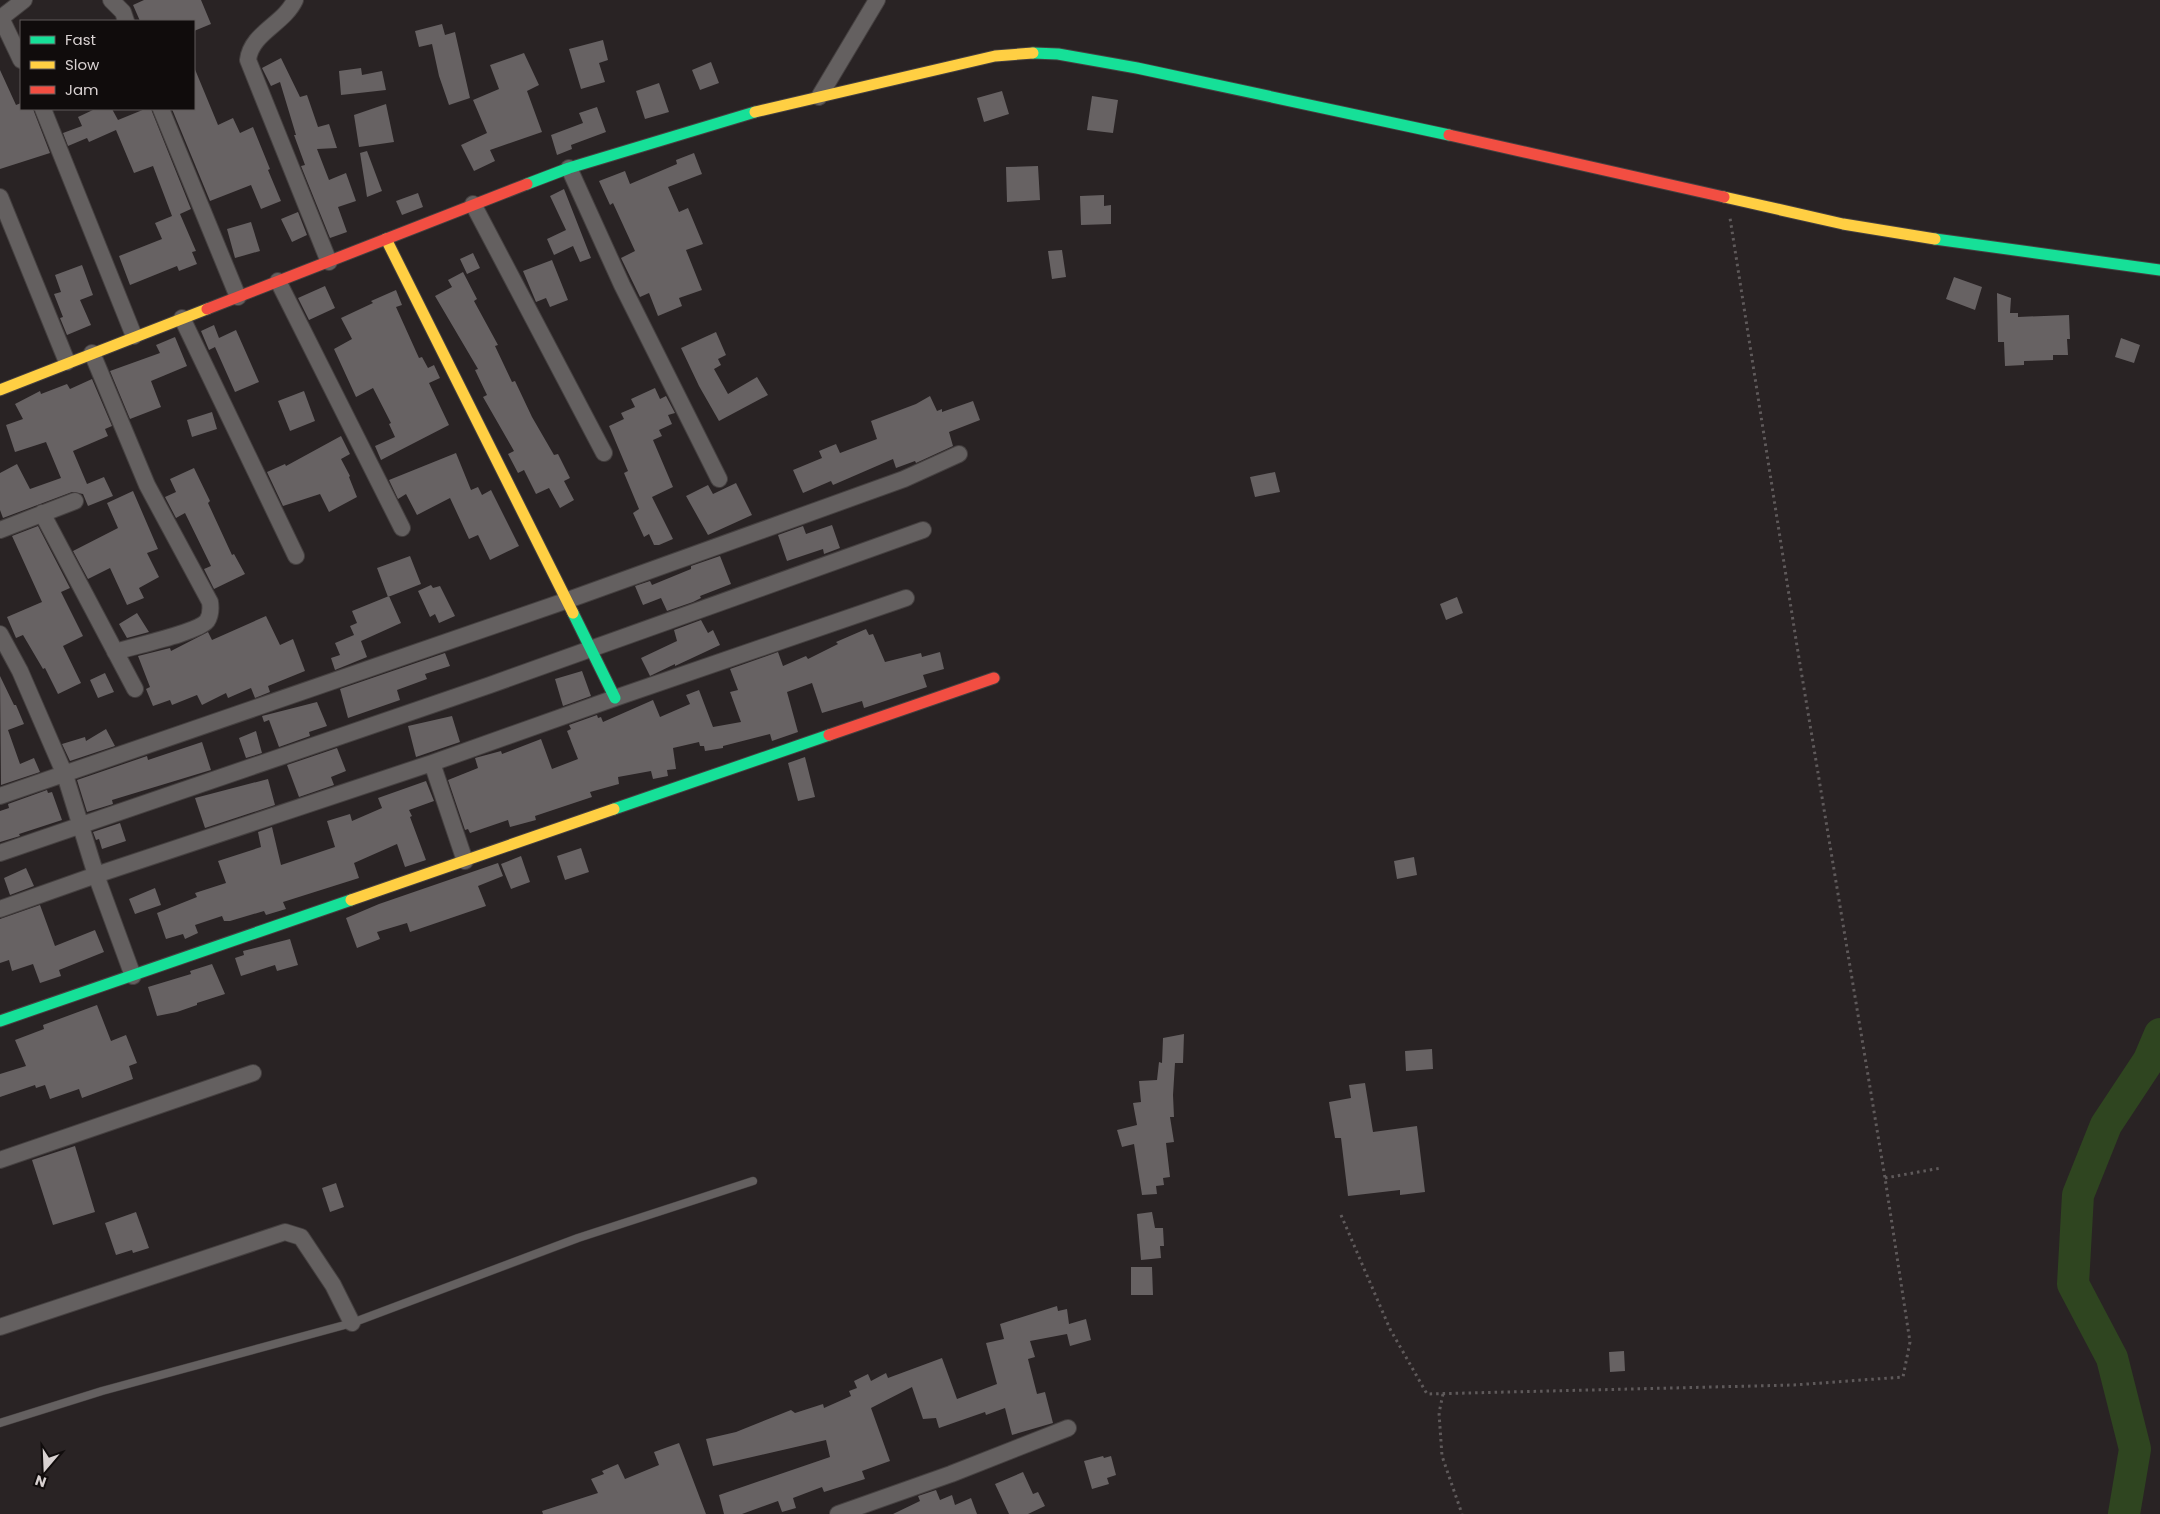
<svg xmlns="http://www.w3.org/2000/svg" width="2160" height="1514" font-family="Poppins,sans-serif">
<rect width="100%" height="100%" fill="#292324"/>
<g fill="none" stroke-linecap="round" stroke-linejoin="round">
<path stroke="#2f4520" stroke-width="32" d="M2124,1514L2135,1449L2112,1358L2073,1284L2078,1195L2106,1125L2149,1060L2160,1034"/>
</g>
<path fill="#676263" d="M144,0H201L211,24L194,31V21H140L133,5Z
M442,24L445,35L455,32L470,98L449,105L439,76L432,44L419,47L415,31Z
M603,40L608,60L599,63L605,82L581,89L569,49Z
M524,53L539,85L527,91L542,132L490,150L495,161L474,171L461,145L487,133L473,100L499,89L490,65Z
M281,58L300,97L307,95L318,127L329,124L337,148L317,149L329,180L346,173L356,201L338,207L347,232L330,238L301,166L305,165L294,135H296L280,82L271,86L262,68Z
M711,62L719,83L700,90L692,70Z
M194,67L218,125L233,118L240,133L253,127L270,169L268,170L281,201L261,209L251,185L210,201L172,109H194Z
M361,68L362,75L382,71L386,90L341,95L339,71Z
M0,70L16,105L21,103V109H33L50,153L0,169Z
M659,83L669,112L645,119L636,91Z
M1002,91L1009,114L984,122L977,98Z
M1092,96L1118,100L1113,133L1087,130Z
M386,104L394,142L359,147L354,115Z
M597,107L606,132L571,145L572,149L557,155L551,135L583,123L579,113Z
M95,109H112L118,120L145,109H151L191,209L180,214L196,251L192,252L197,264L179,271L177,266L130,285L119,256L162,239L155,223L172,216L153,166L134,173L116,130L89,142L87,138L68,146L63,133L82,126L78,117Z
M367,151L382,191L367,197L360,153Z
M694,153L702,174L668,187L679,212L688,208L703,244L686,250L702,290L679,298L682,306L658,316L649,293L640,297L621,258L635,251L613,203L610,205L599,181L625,171L630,184L677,164L676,160Z
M1038,166L1040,200L1007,202L1006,167Z
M564,189L591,258L580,262L573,246L554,255L547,239L566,230L550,196Z
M418,193L423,207L402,215L396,201Z
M1104,195V206L1111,205V224L1081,225L1080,196Z
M298,212L307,235L292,242L281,219Z
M251,222L260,251L235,258L227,229Z
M1062,250L1066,277L1052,279L1048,251Z
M473,253L480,268L467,274L460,259Z
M552,260L568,300L550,307L546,298L536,302L523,271Z
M82,265L93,295L80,300L91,325L67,335L60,318L63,317L54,294L61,292L55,275Z
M463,272L477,299L474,301L498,345L495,346L512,382L515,381L532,417L554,455L558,454L570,478L564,481L574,500L560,508L549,488L536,494L524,470L518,473L508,454L514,451L483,397L487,395L475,370L478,369L435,296L452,287L448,280Z
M1954,277L1982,287L1975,310L1946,299Z
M325,286L335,308L309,320L298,298Z
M396,290L402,305L396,307L419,358L422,357L428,368L434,365L440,378L429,383L449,425L381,460L375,446L395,437L389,424L391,423L373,388L356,397L334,349L352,339L341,318L373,303L371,301Z
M1997,293L2011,298L2010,313H2018V317L2069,315L2070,339H2067L2068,355H2053V360L2024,361V365L2005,366L2004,342H1998Z
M214,325L219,338L236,330L259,382L235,392L215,347L209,350L201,331Z
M716,332L726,355L718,359L721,365L714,369L728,394L757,377L768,395L719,421L699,386L681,348Z
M175,337L187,366L151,381L161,407L130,419L110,371L160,353L156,345Z
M2121,338L2140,345L2134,363L2115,357Z
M92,379L112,426L105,429L108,436L73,451L87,484L104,477L113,496L88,506L83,494L72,492L3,518L0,510V473L17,464L30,489L61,478L46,442L15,452L6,425L23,419L15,404L40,391L41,394L67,384L70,389Z
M655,388L660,399L666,396L675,413L668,415L672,424L659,430L662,436L653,440L673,487L652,497L673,539L659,545H654L649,534L644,537L633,513L639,509L624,473L628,471L609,426L624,419L621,413L635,407L631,399Z
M304,391L315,421L290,431L278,401Z
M930,396L937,411L942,409V412L973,401L980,420L949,432L953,446L916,463L915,461L896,468L893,459L833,485L831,481L803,493L793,470L822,458L819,451L836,444L840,453L877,439L871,421L916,404Z
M212,412L217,429L192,437L187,420Z
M341,436L350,454L341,459L350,476L349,477L357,497L329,512L320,494L283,506L267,472L285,464L286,466Z
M456,453L471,490L478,487L482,495L491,490L519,546L490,560L478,535L469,539L450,498L417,515L406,494L398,499L389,480Z
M194,468L210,501L208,503L232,555L234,554L245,574L214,589L204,569L211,566L185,513L176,518L165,497L176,492L170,479Z
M1275,472L1280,492L1255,497L1250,477Z
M736,483L752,515L708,535L686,496L708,485L713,494Z
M133,491L158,549L147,553L159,577L139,588L144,598L127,605L110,568L88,579L73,551L118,528L107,503Z
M832,525L840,548L824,554L823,549L787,561L778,535L803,526L806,534Z
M38,526L70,588L61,592L83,636L63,646L81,683L58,694L45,668L43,669L23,635L16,638L7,617L42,602L12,536Z
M410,556L421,584L388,597L377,568Z
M720,556L731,584L700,596L701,598L693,602L667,611L661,598L643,605L635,586L650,581L652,585L691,569V566Z
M431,585L433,588L440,586L455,616L439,623L435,614L430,617L418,591Z
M389,596L401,623L361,641L367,657L335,670L331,658L340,655L335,643L354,635L350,626L357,623L352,611Z
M1457,597L1463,613L1446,620L1440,604Z
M137,613L149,632L127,638L119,624Z
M266,616L280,645L293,639L305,671L268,686L270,692L255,698L251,688L228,698L226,693L202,705L197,695L172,705L170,700L153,706L146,689L150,687L138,656L170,648L171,651L208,632L212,640Z
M701,620L708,633L713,630L720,645L675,666V664L650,676L641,658L677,641L674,630Z
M866,629L869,635L873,634L885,662L921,653L922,657L940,652L944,669L923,675L927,687L864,708L862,701L822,713L812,683L787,692L798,732L772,741L770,734L723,746V748L705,751L704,746H700L699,742L673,748L676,769L667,770L668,776L653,779L651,771L618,777L619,784L590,792L592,797L535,816L536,820L510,827L508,820L470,833L468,829L465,830L448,780L478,768L475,758L501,751L502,754L541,739L552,769L578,759L567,731L571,729L569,725L597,715L598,718L601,717L603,722L653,700L660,717L690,704L686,695L699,690L713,727L741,722L730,692L738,690L730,669L778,652L783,666L806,656L808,659L838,644L836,642Z
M445,653L450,666L425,674L427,679L397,690L400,700L348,718L340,689Z
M582,671L591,696L563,706L555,679Z
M105,673L114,692L98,698L90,680Z
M0,676L14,705H16L24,724L8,730L20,764L34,758L40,772L1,785Z
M317,702L327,726L309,732L310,736L279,747L269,720L264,722L262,716Z
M452,716L460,742L416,757L408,726Z
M106,729L115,746L70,761L62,744L85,737L86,741Z
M256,731L262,753L246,758L239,738Z
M202,742L211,770L112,800L113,804L87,812L77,780L147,756L148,760Z
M337,748L346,771L331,777L334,785L299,797L287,765Z
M805,757L815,797L798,801L788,763Z
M268,779L275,805L205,828L195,798Z
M426,781L434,801L409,810L412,816L410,817L426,860L405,867L397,844L354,863L359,878L283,902L286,909L266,915L264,911L230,921H224L222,916L195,925L198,933L185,939L183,934L166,939L157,913L197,897L195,893L226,883L218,861L261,847L258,832L272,827L281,865L335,847L327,821L350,814L352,821L382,808L378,798Z
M47,790L48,793L52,792L62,820L19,834L20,836L0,842V811L9,808L8,804Z
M120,823L126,841L102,849L99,839L96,840L93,832Z
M581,848L589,872L565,880L557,856Z
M521,856L530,882L511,889L501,864Z
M1414,857L1417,875L1397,879L1394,861Z
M498,863L503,876L478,886L486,906L410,932L407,923L377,932L380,939L357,948L346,918L379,904Z
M26,868L34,886L10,895L4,878Z
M155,888L161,905L135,914L129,899Z
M40,905L55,946L95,930L104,952L59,970L61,976L40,983L33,964L12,971L9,960L0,963V919Z
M290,939L298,965L277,971L275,965L241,976L235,958L244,955L243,951Z
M212,964L225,994L197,1003V1005L177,1012L157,1016L148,987L191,974L190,971Z
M97,1005L111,1041L126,1035L137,1063L129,1066L133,1079L82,1098L79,1089L50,1099L45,1085L36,1088L35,1085L0,1097V1074L26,1066L15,1040L44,1029L43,1025Z
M1184,1034L1183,1063H1175L1173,1095L1174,1117H1170L1174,1142L1166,1143L1170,1177L1163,1178L1164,1185L1156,1186L1157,1194L1142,1195L1134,1144L1122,1147L1117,1130L1137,1125L1133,1103L1141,1102L1139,1081L1157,1080L1159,1062L1162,1063L1163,1038Z
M1432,1049L1433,1069L1406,1071L1405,1051Z
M1365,1083L1373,1132L1417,1126L1425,1192L1400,1195V1190L1348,1196L1341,1138H1335L1329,1102L1351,1098L1349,1085Z
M75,1146L95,1212L53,1225L32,1160Z
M336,1183L344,1207L330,1212L322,1188Z
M136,1212L149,1248L133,1253L132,1250L116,1255L105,1223Z
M1152,1212L1155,1228H1163L1164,1246H1160L1161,1258L1141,1260L1137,1214Z
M1131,1267H1152L1153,1295H1131Z
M1057,1306L1058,1311L1067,1309L1069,1324L1086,1319L1091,1340L1070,1346L1067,1334L1030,1341L1035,1357L1028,1359L1037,1394L1045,1392L1053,1423L1012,1435L1005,1408L986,1415L985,1412L939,1428L936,1418L923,1419L912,1387L871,1408L890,1461L862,1471L865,1479L824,1492L822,1487L793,1498L796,1508L782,1512L778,1501L742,1514H724L719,1495L830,1457L826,1440L713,1466L706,1439L736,1432L791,1410L795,1413L823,1404L824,1408L851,1396L849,1391L857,1388L854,1381L868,1374L871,1381L886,1373L888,1378L942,1358L957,1399L997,1384L986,1343L1004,1339L1000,1324Z
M1624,1351L1625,1371L1610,1372L1609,1352Z
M679,1443L706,1514H543L542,1511L598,1493L591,1479L604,1474L602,1471L618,1464L625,1479L659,1465L654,1452Z
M1103,1456L1104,1458L1111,1456L1116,1475L1107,1478L1109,1484L1092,1489L1084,1461Z
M1023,1472L1033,1494L1038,1492L1045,1506L1028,1514H1009L995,1484Z
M936,1490L940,1500L952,1495L955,1505L971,1498L977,1514H893L920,1501L918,1496Z"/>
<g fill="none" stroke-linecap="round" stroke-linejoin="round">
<defs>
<path id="lane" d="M0,1423L102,1391L352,1323L578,1238L753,1181"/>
<path id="street" d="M111,0L123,12L126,21
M295,0C284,24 251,33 248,60L329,262
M21,60L1,18L24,0
M819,97L877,0
M43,109L134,336
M161,109L238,297
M569,168L622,285L719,479
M0,197L67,362
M473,204L604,453
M278,281L402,528
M182,318L296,556
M92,353L147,485L210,602C211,609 211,615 207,621C197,633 133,646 115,652
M42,513L135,689
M0,530L75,501
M0,634L20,671L65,775L96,875L133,976
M432,763L465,861
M0,796L568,600L904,479L959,454
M0,853L490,685L923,530
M0,909L96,875L432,763L615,698L906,598
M0,1160L253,1073
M0,1327L285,1232L301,1237L333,1285L352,1323
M838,1514L951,1474L1068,1428"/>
<path id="fast" d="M1033,53L1058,54L1137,68L1449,135
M527,184L569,168L755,112
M1935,239L2160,270
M573,613L615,698
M614,809L829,735
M0,1021L351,900"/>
<path id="slow" d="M755,112L995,56L1033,53
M1724,197L1843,224L1935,239
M386,239L573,613
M0,390L207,309
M351,900L614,809"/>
<path id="jam" d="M1449,135L1724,197
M207,309L527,184
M829,735L994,678"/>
</defs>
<use href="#lane" stroke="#454040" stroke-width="9"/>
<use href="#street" stroke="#454040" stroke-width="18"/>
<use href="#fast" stroke="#454040" stroke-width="13"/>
<use href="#slow" stroke="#454040" stroke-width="13"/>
<use href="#jam" stroke="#454040" stroke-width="13"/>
<path stroke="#5f5a5b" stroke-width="3" stroke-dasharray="2.5 4" stroke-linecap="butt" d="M1885,1178L1941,1168
M1341,1215L1390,1329L1427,1394L1794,1385L1903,1377L1910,1342L1885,1178L1797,646L1730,218
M1443,1394L1439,1413L1442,1456L1462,1514"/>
<use href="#lane" stroke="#646060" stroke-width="8"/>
<use href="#street" stroke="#646060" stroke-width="16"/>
<use href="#fast" stroke="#16e098" stroke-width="11"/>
<use href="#slow" stroke="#ffcf43" stroke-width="11"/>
<use href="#jam" stroke="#f24e42" stroke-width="11"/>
</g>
<rect x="20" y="20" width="175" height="90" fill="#100c0c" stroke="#605b5b"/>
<rect x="30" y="36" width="25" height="8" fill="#16e098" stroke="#605b5b"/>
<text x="65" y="45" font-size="15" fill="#d8d1d1">Fast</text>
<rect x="30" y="61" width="25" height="8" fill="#ffcf43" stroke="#605b5b"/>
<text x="65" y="70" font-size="15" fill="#d8d1d1">Slow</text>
<rect x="30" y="86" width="25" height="8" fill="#f24e42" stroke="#605b5b"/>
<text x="65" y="95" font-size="15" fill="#d8d1d1">Jam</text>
<g transform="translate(45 1469) rotate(199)" stroke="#100c0c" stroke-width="4" paint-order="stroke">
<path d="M0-4L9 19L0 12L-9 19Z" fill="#d8d1d1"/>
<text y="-8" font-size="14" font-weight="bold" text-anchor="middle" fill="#d8d1d1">N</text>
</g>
</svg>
